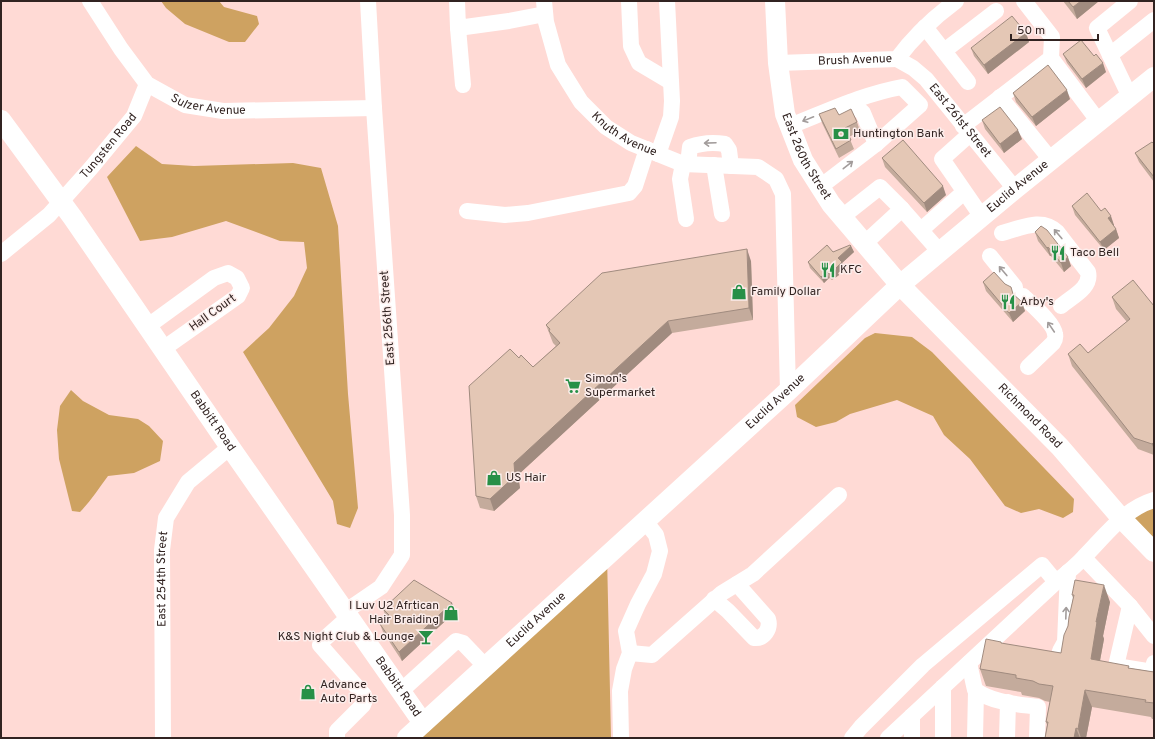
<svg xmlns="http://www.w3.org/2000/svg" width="1155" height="739" font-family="Overpass,sans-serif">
<rect width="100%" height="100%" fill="#ffdad5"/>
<path fill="#cea261" d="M161,1H219L224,7L257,16L259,24L245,42H229L185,24L166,8Z
M136,146L162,164L194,166L293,163L321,168L338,226L348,394L358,508L350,528L337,524L333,501L243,352L269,328L294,296L307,268L304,242L280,241L226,221L172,237L140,241L107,177Z
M875,333L912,337L932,352L1074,499L1073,512L1063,518L1039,509L1021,513L1005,506L970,459L944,435L933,416L897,400L850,414L836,422L816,427L797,417L795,405L865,338Z
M71,390L83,401L109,415L138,419L149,426L163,441L160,461L134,473L108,476C99,488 91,501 80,512L72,511L59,459L57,430L60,406Z
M1154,500V552L1121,518Z
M607,555L611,738H407Z"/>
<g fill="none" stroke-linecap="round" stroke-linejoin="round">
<g stroke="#fff" stroke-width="16">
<path id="s1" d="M90,1L121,49L147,84L185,105L223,111L374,108"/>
<path d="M457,1L458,28L509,21L545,14"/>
<path id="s2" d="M544,1L546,22L558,65L581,102L606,127L631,143L683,164L758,167L776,179L783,194L788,391"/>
<path d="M629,1L631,46L639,63L671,82"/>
<path d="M1024,1L1052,37L1051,58L1099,122"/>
<path d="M1130,1L1097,28L1130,97"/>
<path d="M925,27L968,82"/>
<path d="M458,28L463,85"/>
<path d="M944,51L996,11"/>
<path d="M1110,55L1154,20"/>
<path id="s3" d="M897,59L913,68L926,79L1015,189"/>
<path id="s4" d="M778,63L897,59C914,36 933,18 956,1"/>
<path d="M1000,97L1051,160"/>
<path d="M851,102L863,113L876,144"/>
<path d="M790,126C826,112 863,94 902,87L920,105L876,144L820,187"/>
<path d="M963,126L1051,58"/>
<path d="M970,134L942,159L982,217"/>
<path d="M658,154L671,117L672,101L667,1"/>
<path d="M683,164L680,179L686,219"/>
<path d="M688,164L690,147C701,143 713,142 725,144L729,150L731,166"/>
<path d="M714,165L722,214"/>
<path d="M467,211L505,215L528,213L629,193L635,186L647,149"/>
<path d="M842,217L880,187L902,209"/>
<path d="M921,230L964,192"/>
<path d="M1002,233C1021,228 1042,217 1057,232L1088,272C1092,288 1071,297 1061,306"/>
<path d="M865,243L902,209L940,252"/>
<path id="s5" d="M1,254L49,215L91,168L134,116L147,84"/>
<path d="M990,256L1015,287"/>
<path d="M1023,296C1031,304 1054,323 1055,334C1056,338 1055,340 1053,343L1028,367"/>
<path d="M148,326L214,278L228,273L237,278L242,288L238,296L163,349"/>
<path d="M1084,558L1130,606L1154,636"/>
<path d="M714,599L728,611L754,638C764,639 771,629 768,619L737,584"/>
<path d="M1130,606L1116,666L1153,672L1154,663"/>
<path d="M346,611L381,587L402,555V515L374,108L368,1"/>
<path d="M1060,651L1065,642L1068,572"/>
<path d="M630,653L652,655L722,593L753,574L839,495"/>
<path d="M969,663L975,690C993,703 1017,704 1038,707L1037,738"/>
<path d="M401,691L456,641L463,643L485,666"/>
<path d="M912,716V738"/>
<path id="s6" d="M163,738L162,550L166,518L188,482L230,447"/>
<path d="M337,738V731L363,705L365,700L364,695L320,645L321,642L350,616"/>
<path d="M621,738L620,691L624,669L630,653L626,631L638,604L654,574L660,551L656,535L645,521"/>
<path d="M852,738L861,727L923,665L1042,565L1056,582C1066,574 1076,566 1084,557C1106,535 1124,509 1154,500"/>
<path d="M888,738L1056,582"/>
<path d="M943,738V687"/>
<path d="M975,738L976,691"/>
<path d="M1007,738L1008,702"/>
</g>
<g stroke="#fff" stroke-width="20">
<path id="s7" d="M775,1L778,63L785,114L803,160L831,204L900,285L1060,447L1121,518L1154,552"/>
<path id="s8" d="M1,120L73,218L230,447L423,723"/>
<path id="s9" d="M407,738L788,391L900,285L1015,189L1154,77"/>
</g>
</g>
<path fill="#c4ab9c" d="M1063,1H1099L1077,19Z
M1026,33L1029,42L988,74L974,56L971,48Z
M1063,54L1106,72L1086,88L1067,63Z
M1013,93L1070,99L1036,126L1016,102Z
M819,114L839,115L857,122L860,131L849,137L854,149L839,158L822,123Z
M982,120L1022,139L1004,153L985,129Z
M1154,144V182L1139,162L1135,153Z
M882,158L946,195L927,212L885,167Z
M1072,206L1101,211L1114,225L1113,226L1116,229L1119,238L1104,250L1075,215Z
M1035,232L1071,266L1064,272L1051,256H1050L1038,241Z
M851,246L854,252L842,263L844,268L838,273L839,275L835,278L832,280L829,278L824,283L810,268L808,262L833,252Z
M751,261L753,320L672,333L518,475L520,488L494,511L480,508L476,496L519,358L533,367L556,346L553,343L546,325Z
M983,282L1005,284L1013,294L1025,311L1013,322L986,291Z
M1112,297L1154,306V455L1138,449L1072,366L1068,354L1088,353L1127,322L1116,309Z
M1072,595L1110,602L1103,636L1104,639L1100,661L1129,668L1154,672V719H1152L1151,717L1092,707L1086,738H1045L1047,725L1046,722L1050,702L1045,701L1039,698L1022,695L1021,692L986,686L980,669L1001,642L1002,644L1061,653L1068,626L1073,598Z
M452,603L455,612L402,661L383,632L380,624L386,617L383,609Z"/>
<path fill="#a08b7f" d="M1081,1H1099L1077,19L1073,7Z
M1026,33L1029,42L988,74L984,65Z
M1103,63L1106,72L1086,88L1082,79Z
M1067,90L1070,99L1036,126L1032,117Z
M1018,130L1022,139L1004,153L1000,144Z
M943,186L946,195L927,212L924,203Z
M1111,216L1114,225L1111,227L1108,218Z
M1116,229L1119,238L1104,250L1100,242Z
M851,246L854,252L842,263L844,268L838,273L839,275L835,278L833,272L836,268L838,258Z
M1048,247L1051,256H1050L1047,248Z
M747,249L751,261L753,320L749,308Z
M1068,257L1071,266L1064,272L1061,263Z
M827,272L829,278L824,283L821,277Z
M1022,302L1025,311L1013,322L1009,313Z
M668,321L672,333L518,475L520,488L494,511L490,499L514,463Z
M1154,442V450L1152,444Z
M1104,585L1110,602L1103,636L1104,639L1097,676L1091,659L1096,622Z
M452,603L455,612L402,661L399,652Z
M1085,690L1092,707L1086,738H1081L1078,729Z
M1076,728L1080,738H1074Z"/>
<path fill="#e4c7b5" stroke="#a08b7f" d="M1068,1H1081L1073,7Z
M1012,16L1026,33L984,65L971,48Z
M1081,40L1094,56L1096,54L1103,63L1082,79L1063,54Z
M1048,65L1067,90L1032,117L1013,93Z
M1000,107L1018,130L1000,144L982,120Z
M835,108L839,115L851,109L857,122L845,128L851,140L836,149L819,114Z
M903,140L943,186L924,203L882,158Z
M1152,142L1154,144V177L1135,153Z
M1087,193L1101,211L1105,208L1111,216L1108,218L1116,229L1100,242L1072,206Z
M1041,226L1047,230L1068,257L1061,263L1048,247L1047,248L1035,232Z
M827,245L833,252L850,245L851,246L838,258L842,262L836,268L837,269L833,272L829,274L827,272L821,277L808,262Z
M747,249L749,308L668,321L514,463L515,476L490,499L476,496L469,386L510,349L519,358L521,355L533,367L560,343L549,331L550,329L546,325L602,273Z
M994,272L1005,284L1011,287L1013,294L1022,302L1009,313L983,282Z
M1133,280L1154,306V442L1152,444L1134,438L1068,354L1080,344L1088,353L1130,319L1112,297Z
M414,580L452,603L399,652L380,624L389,615L383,609Z
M1075,580L1104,585L1096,622H1097L1091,659L1129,666L1128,668L1154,672V703L1145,702L1146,700L1085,690L1078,729L1076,728L1074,738H1045L1048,722H1046L1053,686L1039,684L1033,681L1016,678V675L980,669L986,639L1001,642V643L1061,653L1064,635L1068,626L1069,617L1074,595H1072Z"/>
<defs><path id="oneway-shaft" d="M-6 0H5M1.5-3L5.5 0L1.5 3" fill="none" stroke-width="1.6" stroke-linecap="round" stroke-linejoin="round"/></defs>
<g stroke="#a29c9b">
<use href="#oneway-shaft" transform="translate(808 119) rotate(158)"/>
<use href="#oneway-shaft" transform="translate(710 143) rotate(178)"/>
<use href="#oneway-shaft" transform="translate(848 165) rotate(-38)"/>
<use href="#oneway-shaft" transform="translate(1058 234) rotate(-130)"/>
<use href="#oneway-shaft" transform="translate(1003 271) rotate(-130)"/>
<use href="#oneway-shaft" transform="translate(1051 327) rotate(-124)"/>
<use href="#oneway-shaft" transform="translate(1066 613) rotate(-88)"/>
</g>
<defs>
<symbol id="bank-bare" viewBox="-9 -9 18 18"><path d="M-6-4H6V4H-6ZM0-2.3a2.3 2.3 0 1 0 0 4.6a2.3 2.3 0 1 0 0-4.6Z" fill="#279047" stroke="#fcedeb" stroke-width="2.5" paint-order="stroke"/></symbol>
<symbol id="restaurant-bare" viewBox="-9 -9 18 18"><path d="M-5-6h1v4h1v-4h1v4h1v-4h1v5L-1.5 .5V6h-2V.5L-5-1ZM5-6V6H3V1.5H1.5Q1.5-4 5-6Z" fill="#279047" stroke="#fcedeb" stroke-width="2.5" paint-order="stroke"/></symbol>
<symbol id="shop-bare" viewBox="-9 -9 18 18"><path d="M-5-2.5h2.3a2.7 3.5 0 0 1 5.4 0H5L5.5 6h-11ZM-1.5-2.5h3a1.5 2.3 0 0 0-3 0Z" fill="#279047" stroke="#fcedeb" stroke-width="2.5" paint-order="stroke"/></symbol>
<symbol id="supermarket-bare" viewBox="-9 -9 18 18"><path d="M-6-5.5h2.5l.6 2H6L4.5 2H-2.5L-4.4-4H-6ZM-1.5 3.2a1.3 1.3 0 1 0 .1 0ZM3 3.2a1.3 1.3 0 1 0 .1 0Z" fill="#279047" stroke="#fcedeb" stroke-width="2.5" paint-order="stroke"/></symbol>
<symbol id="bar-bare" viewBox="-9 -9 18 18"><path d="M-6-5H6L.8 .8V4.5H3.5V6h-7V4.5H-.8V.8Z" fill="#279047" stroke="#fcedeb" stroke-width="2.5" paint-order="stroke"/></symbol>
</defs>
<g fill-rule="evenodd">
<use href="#bank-bare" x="830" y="123" width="22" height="22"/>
<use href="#restaurant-bare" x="1047" y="242" width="22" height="22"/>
<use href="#restaurant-bare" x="817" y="259" width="22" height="22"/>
<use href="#shop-bare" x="728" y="281" width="22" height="22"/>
<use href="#restaurant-bare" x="997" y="291" width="22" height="22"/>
<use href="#supermarket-bare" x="562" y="375" width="22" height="22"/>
<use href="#shop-bare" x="483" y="467" width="22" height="22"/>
<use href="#shop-bare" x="440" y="602" width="22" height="22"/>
<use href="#bar-bare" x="415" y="626" width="22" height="22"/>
<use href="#shop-bare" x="297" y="681" width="22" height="22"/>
</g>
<g text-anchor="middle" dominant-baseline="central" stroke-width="3" stroke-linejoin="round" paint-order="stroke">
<g font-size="12" fill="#312321" stroke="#fcedeb">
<text stroke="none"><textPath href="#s4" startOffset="77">Brush Avenue</textPath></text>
<text stroke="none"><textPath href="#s1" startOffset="167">Sulzer Avenue</textPath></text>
<text stroke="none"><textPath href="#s3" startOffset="89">East 261st Street</textPath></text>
<text stroke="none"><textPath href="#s2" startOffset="164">Knuth Avenue</textPath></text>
<text stroke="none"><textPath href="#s5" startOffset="153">Tungsten Road</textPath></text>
<text stroke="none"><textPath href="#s7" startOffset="161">East 260th Street</textPath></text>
<text stroke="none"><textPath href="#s9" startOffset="823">Euclid Avenue</textPath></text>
<text transform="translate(213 313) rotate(-36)">Hall Court</text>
<text transform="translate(388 318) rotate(-94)">East 256th Street</text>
<text stroke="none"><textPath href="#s9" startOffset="499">Euclid Avenue</textPath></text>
<text stroke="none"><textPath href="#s7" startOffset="506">Richmond Road</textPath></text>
<text stroke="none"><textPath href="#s8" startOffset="368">Babbitt Road</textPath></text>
<text stroke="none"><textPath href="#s6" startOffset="159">East 254th Street</textPath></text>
<text stroke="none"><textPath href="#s9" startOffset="175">Euclid Avenue</textPath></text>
<text stroke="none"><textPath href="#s8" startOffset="692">Babbitt Road</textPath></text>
</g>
<g font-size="12" fill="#312321" stroke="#fcedeb" text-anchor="start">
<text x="853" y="134">Huntington Bank</text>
<text x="1070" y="253">Taco Bell</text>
<text x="840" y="270">KFC</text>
<text x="751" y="292">Family Dollar</text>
<text x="1020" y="302">Arby's</text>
<text x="585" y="379">Simon's<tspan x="585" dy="14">Supermarket</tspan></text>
<text x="506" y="478">US Hair</text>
<text x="439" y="606" text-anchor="end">I Luv U2 Afrtican<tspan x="439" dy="14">Hair Braiding</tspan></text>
<text x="414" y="637" text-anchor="end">K&amp;S Night Club &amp; Lounge</text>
<text x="320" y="685">Advance<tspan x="320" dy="14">Auto Parts</tspan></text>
</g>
</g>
<rect width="1155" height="739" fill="none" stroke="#312321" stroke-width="4"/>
<path d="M1011 34v6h87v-6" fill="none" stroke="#312321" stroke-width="2"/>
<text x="1017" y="34" font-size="12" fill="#312321" stroke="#fcedeb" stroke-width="3" paint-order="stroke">50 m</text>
</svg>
